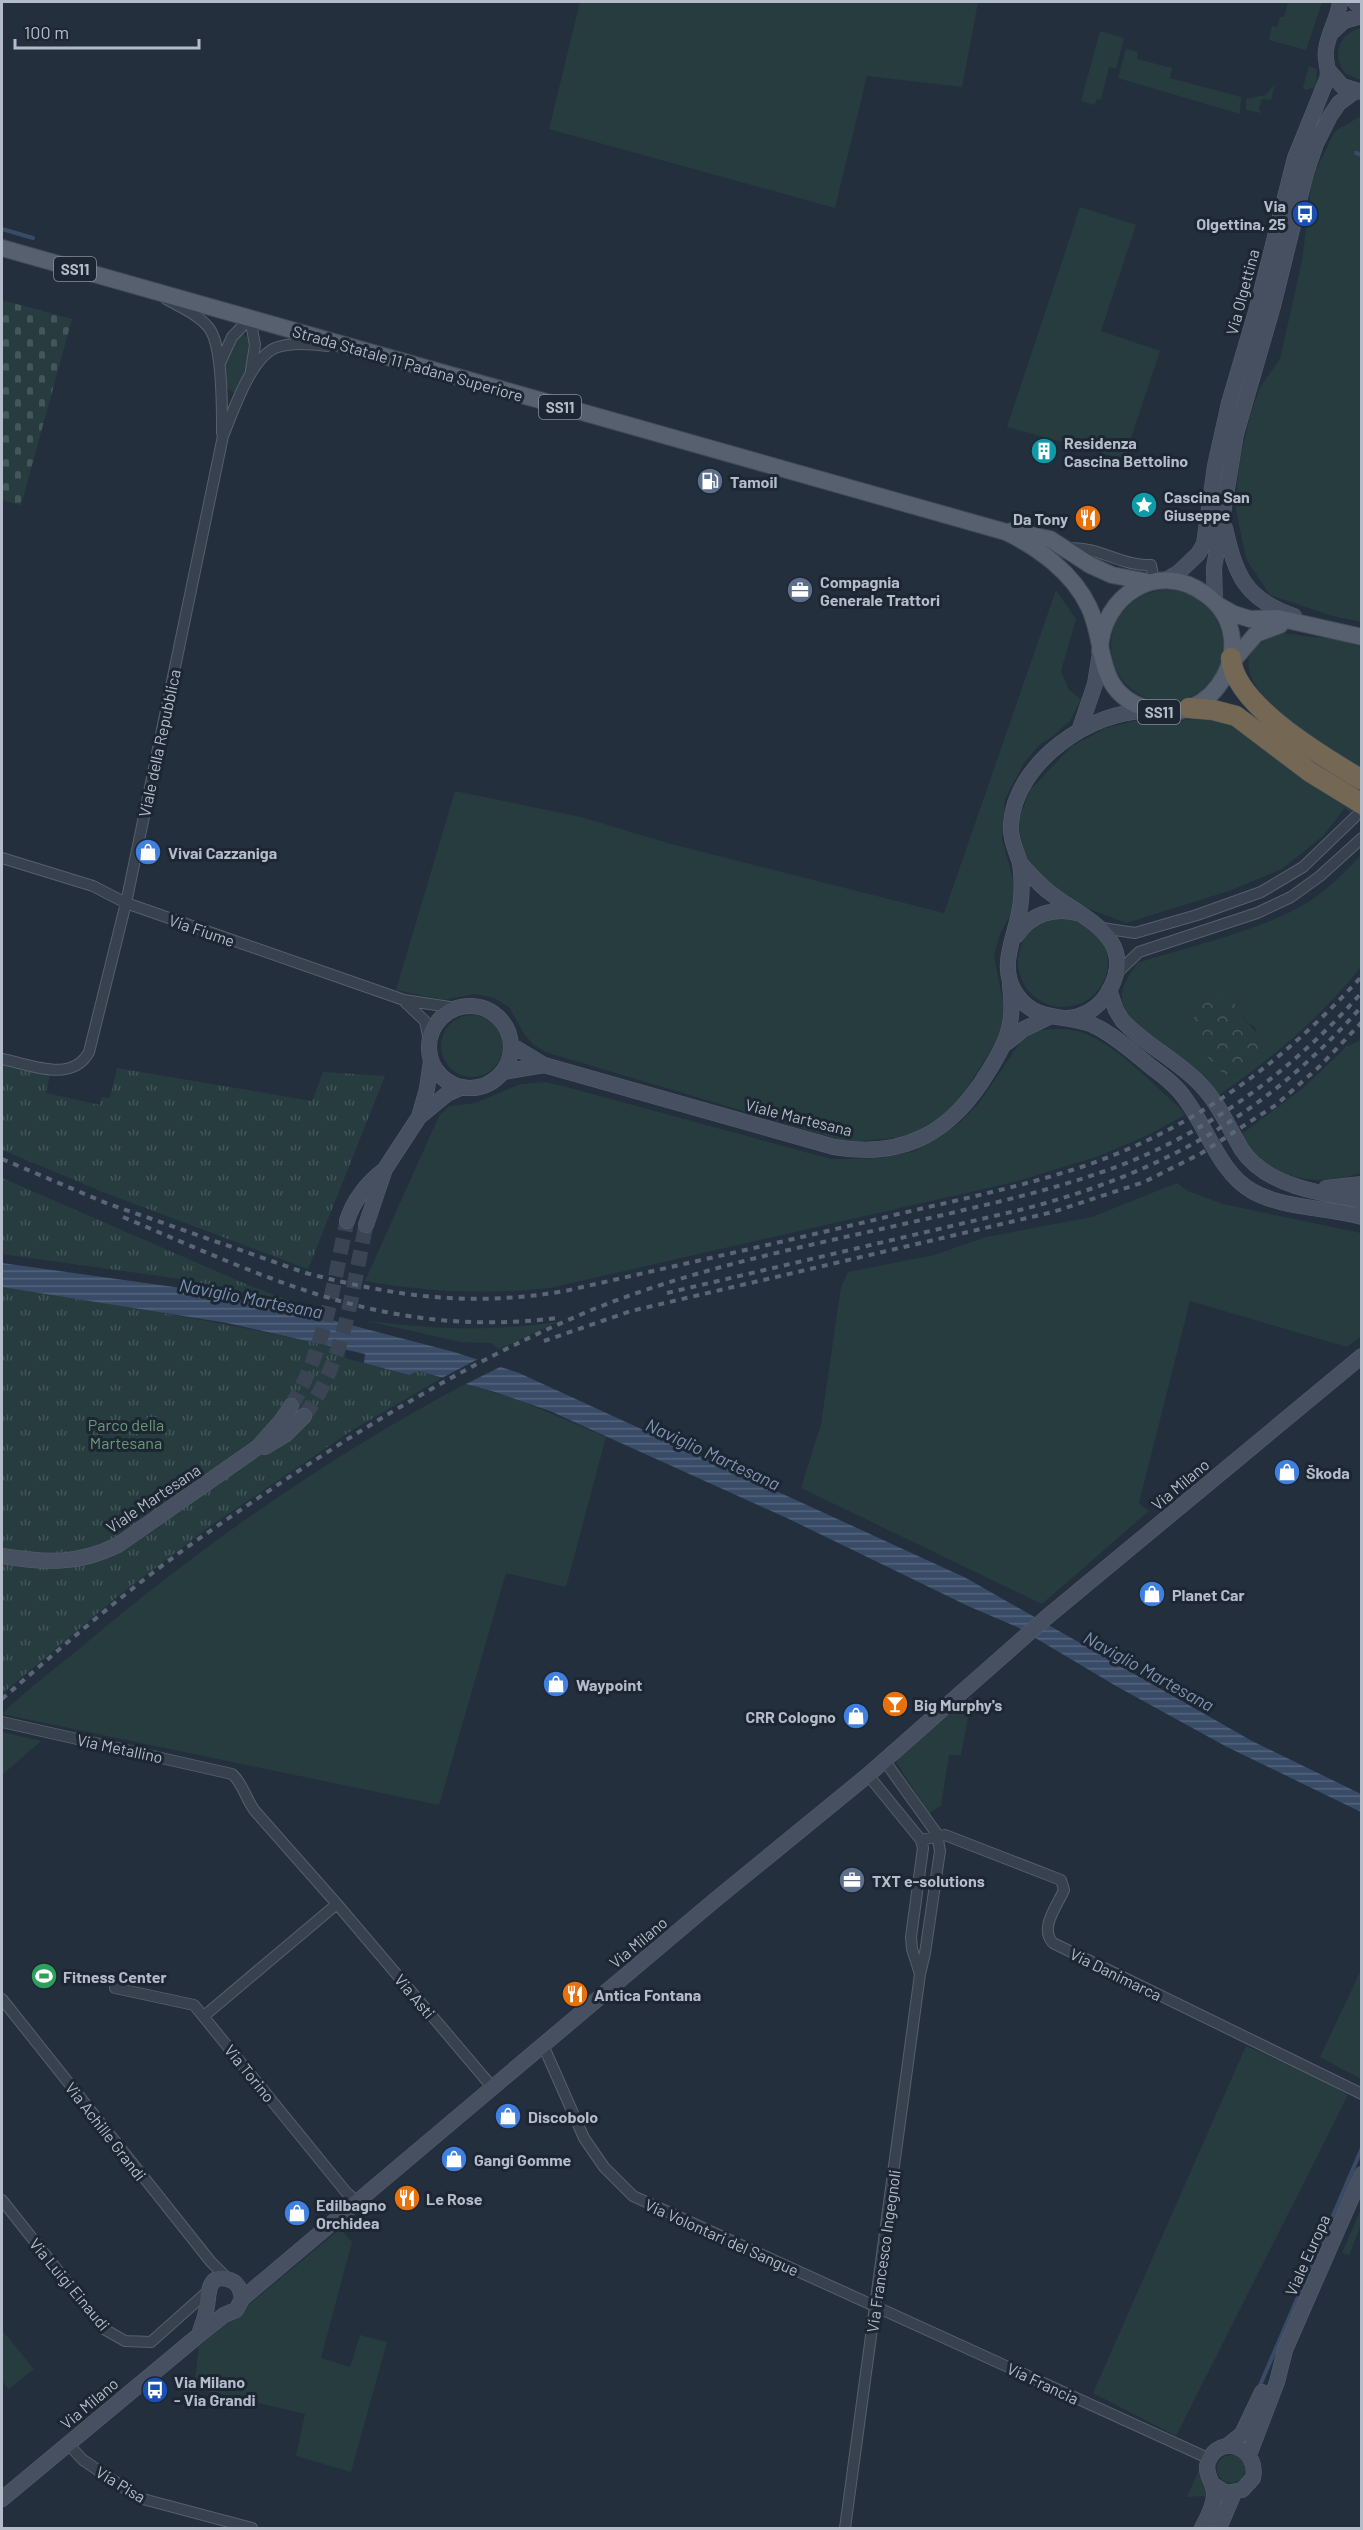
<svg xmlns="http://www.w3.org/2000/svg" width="1363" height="2530" font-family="Barlow,sans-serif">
<defs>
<pattern id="forest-crowns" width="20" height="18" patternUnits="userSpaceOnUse" patternTransform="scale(1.5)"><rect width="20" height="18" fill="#263c3f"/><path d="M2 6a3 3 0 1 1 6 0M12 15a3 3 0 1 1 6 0" fill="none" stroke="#435659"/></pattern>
<pattern id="cemetery-stones" width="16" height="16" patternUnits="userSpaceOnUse" patternTransform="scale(1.5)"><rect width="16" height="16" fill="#263c3f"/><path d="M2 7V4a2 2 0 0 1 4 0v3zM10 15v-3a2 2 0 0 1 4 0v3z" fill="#435659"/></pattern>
<pattern id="park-tufts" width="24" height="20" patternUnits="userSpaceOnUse" patternTransform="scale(1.5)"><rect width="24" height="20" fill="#263c3f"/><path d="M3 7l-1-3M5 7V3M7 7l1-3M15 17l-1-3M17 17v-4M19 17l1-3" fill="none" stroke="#435659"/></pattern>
<pattern id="water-rules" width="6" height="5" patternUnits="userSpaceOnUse" patternTransform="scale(1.5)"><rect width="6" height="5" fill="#394c67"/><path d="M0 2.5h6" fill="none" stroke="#53647b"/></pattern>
</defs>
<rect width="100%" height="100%" fill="#242f3e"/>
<path fill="#263c3f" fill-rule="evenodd" d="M580,2H978L962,87L867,76L835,208L549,129Z
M1288,2H1322L1306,50L1269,40L1272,26L1277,27L1280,17H1284Z
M1361,28H1362L1361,80L1346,74C1331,56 1338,33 1361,28Z
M1100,31L1124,38L1116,69L1109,67L1101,100L1097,99L1095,105L1081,101Z
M1126,49L1138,52L1137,59L1172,68L1170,78L1241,97L1240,114L1118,78Z
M1309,66L1317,69L1316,90L1311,88L1306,90L1303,87Z
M1275,84L1271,100L1262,99L1259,109L1262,113L1246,110V99L1266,95Z
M1361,116V622L1333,616L1270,595L1246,559L1235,505L1239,464L1250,416L1260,387L1280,359L1302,261L1312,178L1335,131Z
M1080,207L1136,225L1101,331L1160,351L1124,459L1007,427Z
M242,333L249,338L251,364L236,392H233L224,386C224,360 224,352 242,333Z
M1111 646a56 56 0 1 1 112 0a56 56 0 1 1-112 0Z
M1056,590L1076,619L1061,671L1069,690L1081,699L1070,721L1052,737L1039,745L1024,763L1005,799L1002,839L1014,882L1015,906L1000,934L994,956L1003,1002V1024L998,1039L961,1098L938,1119L912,1134L896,1138L847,1142L545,1052L534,1045L524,1034L509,1007L494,998L474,994L444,1000L396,990L455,791L581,817L671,844L944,913Z
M1281,633L1338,640L1361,647V768C1329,749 1185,667 1281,633Z
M1205,717L1235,724L1323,791L1362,817L1361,822L1345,808L1323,836L1282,869L1229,891L1126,923L1076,904L1032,871L1021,849L1019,819L1030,790L1072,746L1106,728L1138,720L1168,723Z
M1361,855V967C1320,1018 1272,1059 1217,1096L1204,1077L1130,1018C1114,994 1124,985 1137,963C1188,947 1266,929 1310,901C1329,888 1345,872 1361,855ZM1234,1003L1248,1023L1255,1027L1260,1057L1241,1072L1226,1075Z
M1018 962a45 45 0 1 1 90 0a45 45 0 1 1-90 0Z
M441 1046a31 31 0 1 1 62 0a31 31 0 1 1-62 0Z
M1039,1030C1050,1030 1062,1028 1072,1030C1109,1036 1151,1083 1179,1107L1185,1115L1148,1135L1099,1156L1014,1182L550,1288C485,1295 429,1292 365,1281L439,1116L449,1106L475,1103L521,1084L544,1082L563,1086L831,1159L881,1158L915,1151L958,1124L979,1103L1021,1041Z
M1346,1047L1361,1058V1173C1314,1189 1269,1178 1239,1136L1302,1089Z
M1177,1183L1188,1191L1223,1204L1361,1233V1336L1347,1347L1190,1301L1139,1503L1149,1511L1042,1604L801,1488L821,1424L841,1287L848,1272L934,1255L986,1237L1092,1217Z
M367,1321C434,1329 490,1332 558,1322L499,1349L491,1343L461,1342Z
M465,1384L519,1400L606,1437L566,1587L506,1573L439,1805L2,1714C27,1689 57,1667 85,1644C202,1545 330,1456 465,1384Z
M972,1696L961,1755H949L941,1806L929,1813L896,1762L900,1755Z
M2,1732L41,1741L2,1775Z
M1361,1970V2079L1320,2057Z
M1246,2046L1312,2075L1348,2095L1176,2436L1093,2393Z
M1361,2209V2225L1349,2255L1342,2253Z
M340,2229L352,2242L321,2358L350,2367L360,2335L387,2342L351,2472L296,2456L305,2414L194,2388L199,2346Z
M2,2330L34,2369L9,2389L2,2381Z
M1217 2469a14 14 0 1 1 28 0a14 14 0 1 1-28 0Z
M1201,2465L1209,2499L1203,2496L1187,2497Z"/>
<path fill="url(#forest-crowns)" d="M1213,993C1219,995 1226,996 1231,1000C1237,1005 1241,1013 1245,1020C1255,1032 1267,1039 1260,1057L1241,1072L1225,1075C1206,1056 1182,1034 1199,1006C1203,999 1205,996 1213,993Z
M1361,1040V1058L1346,1047Z"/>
<path fill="url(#cemetery-stones)" d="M2,300L72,319L21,505L2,500Z"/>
<path fill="url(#park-tufts)" d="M2,1065L50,1074L46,1093L100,1105L102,1097L110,1098L117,1068L312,1101L323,1072L385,1076L308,1269L108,1194L2,1150Z
M2,1178L248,1285L304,1306L188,1280L2,1254Z
M2,1287C117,1305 232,1323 346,1350L345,1358L409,1375L417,1371L442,1378L354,1429L213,1524L118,1596L2,1694Z"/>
<path fill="url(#water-rules)" d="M2,1263L174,1287L274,1305L454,1352L519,1373L966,1578L1252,1741L1361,1794V1812L1227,1747L1116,1686L1017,1627L968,1606L789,1519L550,1411L495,1392L418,1371L409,1375L364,1363L365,1354L227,1323L2,1287Z"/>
<path fill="#242f3e" d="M482,1357L504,1365L462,1386L438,1380Z"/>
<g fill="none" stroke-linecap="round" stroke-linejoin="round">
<path stroke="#394c67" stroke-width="4" d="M1356,153L1362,155
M2,229L33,238
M1258,2390L1362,2148"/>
<path stroke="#3a4453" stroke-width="15" stroke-dasharray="15 8" stroke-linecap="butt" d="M291,1406C325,1351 333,1284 347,1221
M304,1416C345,1362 352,1290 366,1225"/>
<defs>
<path id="street" d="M166,299C180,307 199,315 209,328C223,346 222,409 222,433
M220,363L232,337L250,318L255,345L251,370
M1066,549C1095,544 1122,567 1151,565L1154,582
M2,858L93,886L126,903L404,1000L456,1008
M1102,928L1135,933L1197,915L1261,892L1303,867L1355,817
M1115,975L1139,952L1257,913L1291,897L1320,876L1362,838
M406,1003L425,1021L429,1040
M2,1059C29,1064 72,1084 89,1052L126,903L223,436C233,412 250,359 275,348C291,342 310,344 327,346
M2,1722L232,1774C243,1783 246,1800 255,1811L337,1904L493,2088
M868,1775L921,1840L923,1848L911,1937L912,1949L920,1974
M921,1840L945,1835L1061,1880L1064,1890C1057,1906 1039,1928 1053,1943L1362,2094
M115,1988L194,2005L346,2192L357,2202
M2,1999L211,2262L228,2279
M204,2016L337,1904
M543,2045L584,2138L604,2167L633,2196L1210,2459
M2,2200L104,2329L125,2341L151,2342L206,2293
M68,2444L83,2460L139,2498L252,2528
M845,2528L920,1974L925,1953L940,1851L937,1834L884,1760"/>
<path id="secondary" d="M1355,2L1362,10
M1332,32L1344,21L1362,16
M1329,71L1342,86L1362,92
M1225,528C1236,576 1245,599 1294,616
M1164,581L1178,573L1198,554L1204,544L1215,466L1229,403L1257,308L1295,158L1327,79C1330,69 1324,60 1326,50C1328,33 1338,19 1340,2
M1215,602L1214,568L1236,434L1273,306L1306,173L1316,144L1330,116L1339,103L1354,92
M1150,711C1091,709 1015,763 1011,824C1010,839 1016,850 1020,863C1022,875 1022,888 1021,900C1019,932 995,965 1017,995C1037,1024 1068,1013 1095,1026C1114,1035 1133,1052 1150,1066C1163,1076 1177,1086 1186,1100C1207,1128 1220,1173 1252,1191C1284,1209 1326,1207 1362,1217
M1079,731L1095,684L1100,653
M1020,863C1030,874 1040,886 1053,895C1083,918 1137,938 1110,989C1102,1005 1087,1015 1070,1018
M1017,935C1030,914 1054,907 1077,913
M1109,990L1116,1010L1122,1020C1145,1045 1177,1060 1200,1084C1218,1102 1229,1128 1242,1150C1266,1186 1322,1194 1362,1200
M429 1047a41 41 0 1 1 82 0a41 41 0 1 1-82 0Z
M1005,1044L1024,1029L1049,1017
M511,1045L544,1065L834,1147C905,1159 952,1132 988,1072C1008,1040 1015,1024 1010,985
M503,1072L544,1065
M419,1117L447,1094L463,1087
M1326,1188L1362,1184
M347,1221C353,1201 367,1183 383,1171
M366,1225L385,1169L419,1117L427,1089L431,1061
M265,1447L285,1435L304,1416
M2,1556C45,1563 77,1565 118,1545L258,1447L282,1420L291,1406
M199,2335C202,2325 206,2316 207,2306C209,2294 207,2272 230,2280C239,2283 241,2291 242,2299
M1227,2446L1242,2434L1262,2392
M1249,2455L1277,2382L1285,2350L1362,2174
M2,2499L199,2335L224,2315L236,2310L242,2299L262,2282L715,1900L868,1775L1047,1617L1362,1356
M1202,2528C1207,2518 1215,2505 1214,2493C1214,2482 1204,2474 1208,2462C1219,2433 1259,2446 1253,2478L1242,2490L1226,2493L1212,2484
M1219,2528L1234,2493"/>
<path id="primary" d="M2,248L1006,532C1039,548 1073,573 1089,607C1107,645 1094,691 1145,708C1215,733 1266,637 1205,594C1158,559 1101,596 1100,651
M1012,531L1050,539L1090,565L1112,575L1149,582
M1218,605L1234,614L1250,619L1278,618L1362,637
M1231,663L1256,634L1280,625"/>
<path id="highway" d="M1231,658C1234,705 1324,757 1362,780
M1189,708L1213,710L1236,716L1310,772L1362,804"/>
</defs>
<use href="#street" stroke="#565f6c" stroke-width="12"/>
<use href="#secondary" stroke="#565f6c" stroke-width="16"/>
<use href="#primary" stroke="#414a57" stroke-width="18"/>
<use href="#highway" stroke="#434c59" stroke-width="21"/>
<use href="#street" stroke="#38414e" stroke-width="10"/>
<use href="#secondary" stroke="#465061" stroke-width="15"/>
<use href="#primary" stroke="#56606e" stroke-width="16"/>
<use href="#highway" stroke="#746855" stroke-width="20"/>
<path stroke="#5a6575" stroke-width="4" stroke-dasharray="6 6" stroke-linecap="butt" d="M2,1159L106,1203L306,1273C398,1297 471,1307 565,1291C670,1267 774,1244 878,1219C943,1203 1008,1190 1072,1170C1188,1133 1280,1066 1362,976
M123,1217C272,1280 389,1339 557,1318
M667,1293L1024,1209C1162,1173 1267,1114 1362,1006
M544,1341L631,1311L1053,1212L1144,1182L1200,1154L1276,1105L1320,1066L1362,1022
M2,1699C49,1658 96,1617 146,1578C187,1546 230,1517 273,1488C375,1419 480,1356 594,1309C713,1261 840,1240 964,1210C1020,1197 1076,1183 1129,1162C1218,1126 1299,1064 1362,992"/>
</g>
<defs>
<symbol id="bus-disc" viewBox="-11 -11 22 22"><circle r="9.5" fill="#1a4fb4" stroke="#1d2633"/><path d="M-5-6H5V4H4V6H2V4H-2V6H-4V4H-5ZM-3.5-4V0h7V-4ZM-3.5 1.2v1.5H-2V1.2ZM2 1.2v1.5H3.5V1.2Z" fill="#fff"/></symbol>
<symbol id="building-disc" viewBox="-11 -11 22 22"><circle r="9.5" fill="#0f9aa8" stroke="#1d2633"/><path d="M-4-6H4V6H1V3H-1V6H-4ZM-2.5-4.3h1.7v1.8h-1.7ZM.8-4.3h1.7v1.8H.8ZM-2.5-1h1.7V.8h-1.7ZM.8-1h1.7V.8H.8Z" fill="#fff"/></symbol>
<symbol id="fuel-disc" viewBox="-11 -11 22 22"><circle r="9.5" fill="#5c6f8a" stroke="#1d2633"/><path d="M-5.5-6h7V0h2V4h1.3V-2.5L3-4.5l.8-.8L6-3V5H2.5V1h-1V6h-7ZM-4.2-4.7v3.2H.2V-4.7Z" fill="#fff"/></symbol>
<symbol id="sight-disc" viewBox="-11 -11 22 22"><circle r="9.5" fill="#0f9aa8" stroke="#1d2633"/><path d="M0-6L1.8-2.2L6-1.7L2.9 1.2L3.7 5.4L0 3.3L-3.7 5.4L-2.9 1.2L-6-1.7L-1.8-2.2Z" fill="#fff"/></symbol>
<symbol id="restaurant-disc" viewBox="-11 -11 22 22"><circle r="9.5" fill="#e8710a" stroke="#1d2633"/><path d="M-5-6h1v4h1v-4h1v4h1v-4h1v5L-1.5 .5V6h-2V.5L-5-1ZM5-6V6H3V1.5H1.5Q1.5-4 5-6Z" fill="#fff"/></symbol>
<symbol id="office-disc" viewBox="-11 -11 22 22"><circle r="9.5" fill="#5c6f8a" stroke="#1d2633"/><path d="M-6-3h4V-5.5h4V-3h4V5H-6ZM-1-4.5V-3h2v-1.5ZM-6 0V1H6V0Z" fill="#fff"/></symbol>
<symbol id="shop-disc" viewBox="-11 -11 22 22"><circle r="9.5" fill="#3f7fe0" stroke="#1d2633"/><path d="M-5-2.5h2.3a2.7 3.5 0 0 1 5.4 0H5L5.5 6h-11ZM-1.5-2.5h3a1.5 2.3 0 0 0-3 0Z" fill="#fff"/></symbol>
<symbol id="bar-disc" viewBox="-11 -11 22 22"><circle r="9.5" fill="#e8710a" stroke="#1d2633"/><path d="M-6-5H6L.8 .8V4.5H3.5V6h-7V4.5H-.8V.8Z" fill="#fff"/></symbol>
<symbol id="stadium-disc" viewBox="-11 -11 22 22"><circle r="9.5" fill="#2e9e5b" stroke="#1d2633"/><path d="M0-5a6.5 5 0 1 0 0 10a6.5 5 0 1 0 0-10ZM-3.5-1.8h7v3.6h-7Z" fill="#fff"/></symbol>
</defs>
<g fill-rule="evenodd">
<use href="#bus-disc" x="1290" y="199" width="30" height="30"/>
<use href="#building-disc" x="1029" y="436" width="30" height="30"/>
<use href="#fuel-disc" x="695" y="466" width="30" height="30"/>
<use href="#sight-disc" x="1129" y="490" width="30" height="30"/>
<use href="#restaurant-disc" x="1073" y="503" width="30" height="30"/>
<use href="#office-disc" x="785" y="575" width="30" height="30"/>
<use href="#shop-disc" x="133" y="837" width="30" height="30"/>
<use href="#shop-disc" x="1272" y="1457" width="30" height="30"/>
<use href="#shop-disc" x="1137" y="1579" width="30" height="30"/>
<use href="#shop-disc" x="541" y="1669" width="30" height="30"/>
<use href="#bar-disc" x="880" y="1689" width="30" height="30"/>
<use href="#shop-disc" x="841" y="1701" width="30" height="30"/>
<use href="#office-disc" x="837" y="1865" width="30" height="30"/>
<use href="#stadium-disc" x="29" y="1961" width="30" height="30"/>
<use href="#restaurant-disc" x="560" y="1979" width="30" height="30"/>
<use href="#shop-disc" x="493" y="2101" width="30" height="30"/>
<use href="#shop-disc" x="439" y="2144" width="30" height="30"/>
<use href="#restaurant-disc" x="392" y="2183" width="30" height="30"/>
<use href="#shop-disc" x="282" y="2198" width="30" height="30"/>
<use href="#bus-disc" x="140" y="2375" width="30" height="30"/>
</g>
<g text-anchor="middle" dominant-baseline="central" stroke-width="6" stroke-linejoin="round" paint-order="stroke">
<g fill="#1d2633" stroke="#878f9c" stroke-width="1.5">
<rect x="54" y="257" width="42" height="24" rx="4.5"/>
<rect x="539" y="395" width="42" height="24" rx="4.5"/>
<rect x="1138" y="700" width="42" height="24" rx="4.5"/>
</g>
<g font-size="15" font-weight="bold" fill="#b4bcc9">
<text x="75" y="269">SS11</text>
<text x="560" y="407">SS11</text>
<text x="1159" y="712">SS11</text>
</g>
<g font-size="16" font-weight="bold" fill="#b4bcc9" stroke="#1d2633" text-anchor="start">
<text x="1286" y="205" text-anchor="end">Via<tspan x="1286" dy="18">Olgettina, 25</tspan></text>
<text x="1064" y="442">Residenza<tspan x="1064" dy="18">Cascina Bettolino</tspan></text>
<text x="730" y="481">Tamoil</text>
<text x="1164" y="496">Cascina San<tspan x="1164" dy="18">Giuseppe</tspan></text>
<text x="1068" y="518" text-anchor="end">Da Tony</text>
<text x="820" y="581">Compagnia<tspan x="820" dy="18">Generale Trattori</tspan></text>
<text x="168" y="852">Vivai Cazzaniga</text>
<text x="1306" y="1472">Škoda</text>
<text x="1172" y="1594">Planet Car</text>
<text x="576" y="1684">Waypoint</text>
<text x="914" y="1704">Big Murphy's</text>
<text x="836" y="1716" text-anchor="end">CRR Cologno</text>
<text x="872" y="1880">TXT e-solutions</text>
<text x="63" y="1976">Fitness Center</text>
<text x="594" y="1994">Antica Fontana</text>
<text x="528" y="2116">Discobolo</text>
<text x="474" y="2159">Gangi Gomme</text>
<text x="426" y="2198">Le Rose</text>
<text x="316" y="2204">Edilbagno<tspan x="316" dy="18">Orchidea</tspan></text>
<text x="174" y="2381">Via Milano<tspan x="174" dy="18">- Via Grandi</tspan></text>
</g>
<g font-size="16" fill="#b4bcc9" stroke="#1d2633">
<text transform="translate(1242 292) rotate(-75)">Via Olgettina</text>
<text transform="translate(408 363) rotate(16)">Strada Statale 11 Padana Superiore</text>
<text transform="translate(159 743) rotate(-78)">Viale della Repubblica</text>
<text transform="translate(202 930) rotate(19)">Via Fiume</text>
<text transform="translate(799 1117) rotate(14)">Viale Martesana</text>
<text transform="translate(1180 1484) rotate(-40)">Via Milano</text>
<text transform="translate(153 1498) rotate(-34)">Viale Martesana</text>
<text transform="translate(120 1748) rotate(12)">Via Metallino</text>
<text transform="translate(638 1942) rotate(-40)">Via Milano</text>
<text transform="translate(1116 1974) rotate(26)">Via Danimarca</text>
<text transform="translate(415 1996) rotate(50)">Via Asti</text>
<text transform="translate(250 2073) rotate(51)">Via Torino</text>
<text transform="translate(106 2131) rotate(52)">Via Achille Grandi</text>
<text transform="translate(722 2237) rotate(24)">Via Volontari del Sangue</text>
<text transform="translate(883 2251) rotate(-82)">Via Francesco Ingegnoli</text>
<text transform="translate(1307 2255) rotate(-66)">Viale Europa</text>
<text transform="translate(70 2284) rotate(50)">Via Luigi Einaudi</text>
<text transform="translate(1043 2383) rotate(25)">Via Francia</text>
<text transform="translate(89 2403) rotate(-40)">Via Milano</text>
<text transform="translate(121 2484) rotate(31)">Via Pisa</text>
</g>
<g font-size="16" fill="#6b9a76" stroke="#1d2633">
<text x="126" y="1424">Parco della<tspan x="126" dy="18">Martesana</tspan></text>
</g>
<g font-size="18" font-style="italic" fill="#7c92b1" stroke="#1d2633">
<text transform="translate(251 1298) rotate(11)">Naviglio Martesana</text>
<text transform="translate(713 1454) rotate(25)">Naviglio Martesana</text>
<text transform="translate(1149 1671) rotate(29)">Naviglio Martesana</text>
</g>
</g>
<rect width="1363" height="2530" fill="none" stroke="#b4bcc9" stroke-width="6"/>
<path d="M15 39v9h184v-9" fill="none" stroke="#b4bcc9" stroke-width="3"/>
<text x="24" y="39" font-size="18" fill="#b4bcc9" stroke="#1d2633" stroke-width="4.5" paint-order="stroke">100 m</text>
</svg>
